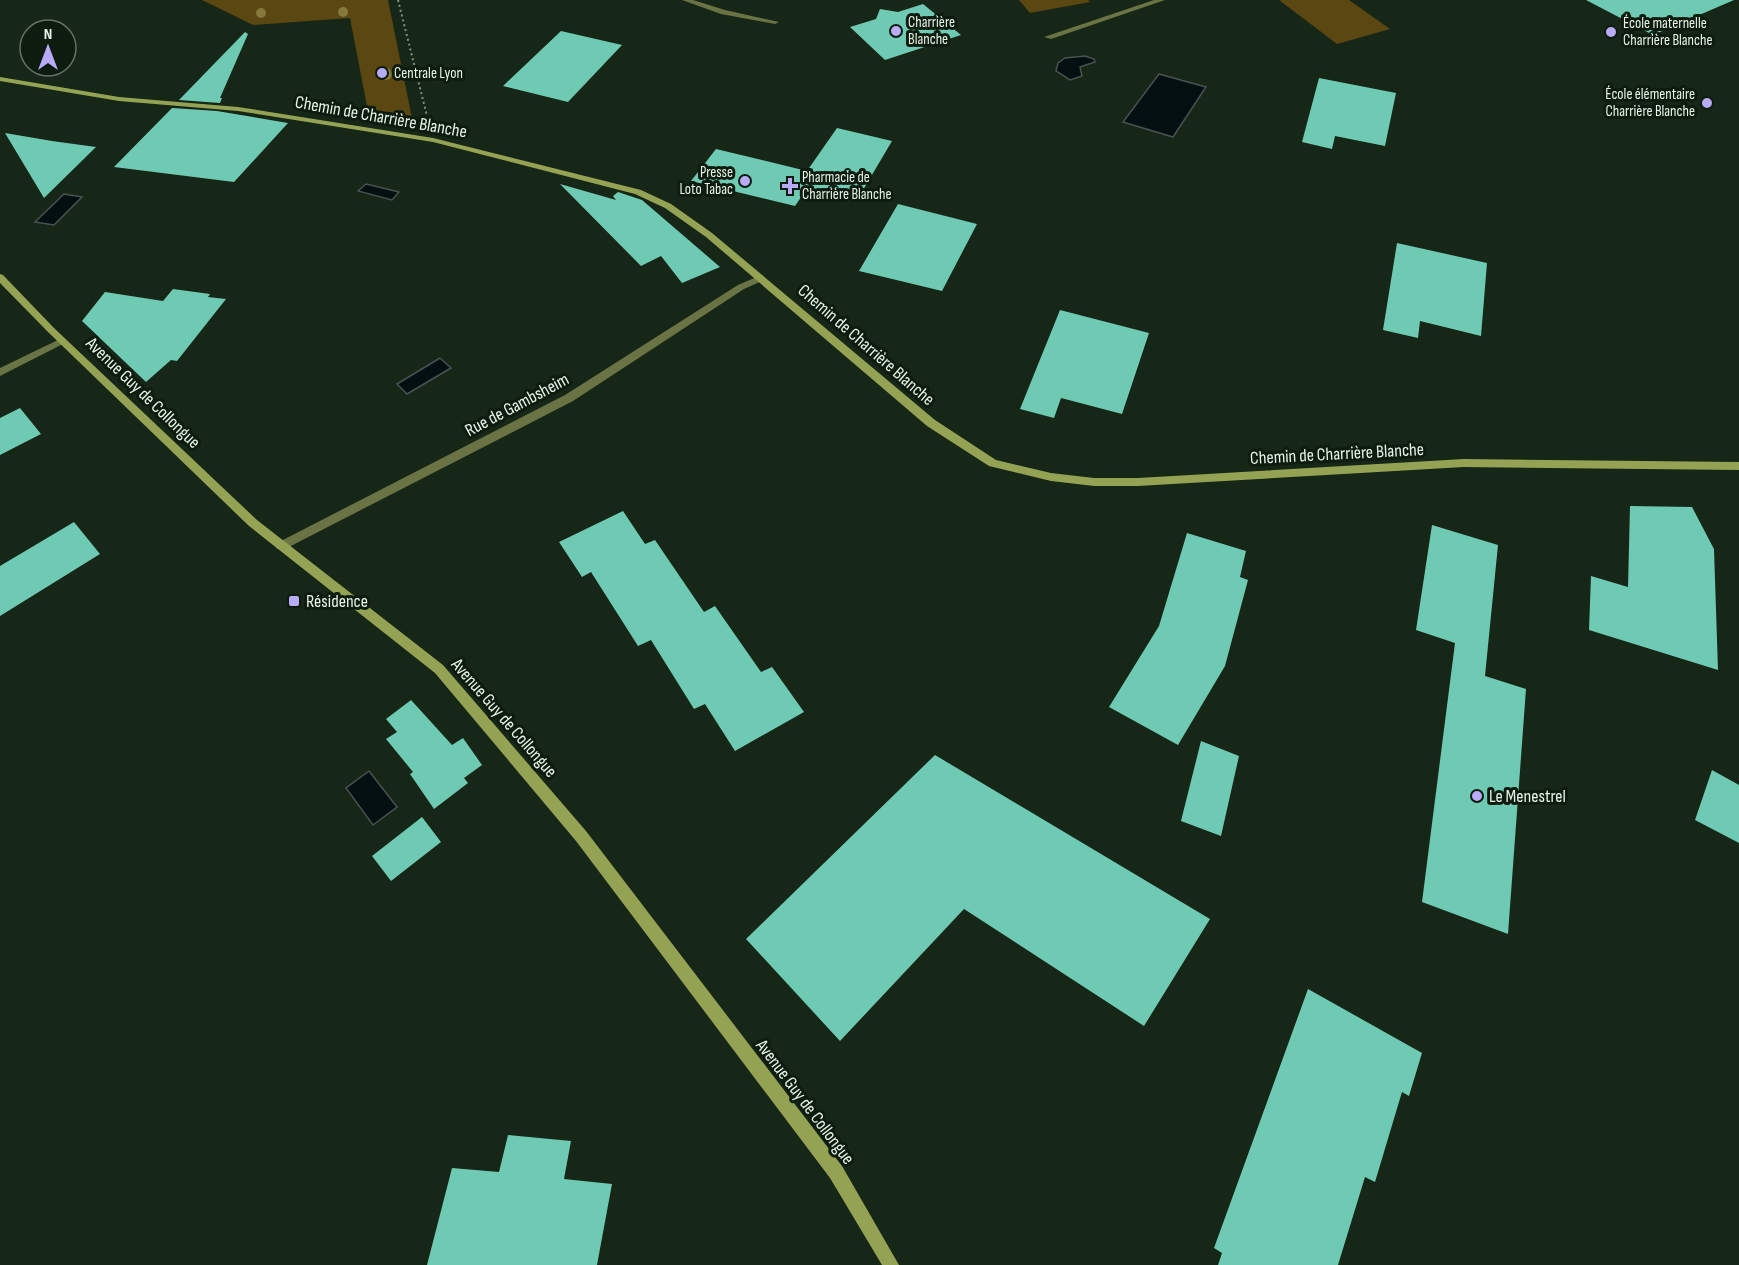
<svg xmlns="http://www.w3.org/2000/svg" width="1739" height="1265" font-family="'Sofia Sans Condensed',sans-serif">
<rect width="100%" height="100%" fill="#162617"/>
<path fill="#5a4712" d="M202,0H388L413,123L370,122L350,18L253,25Z
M1019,0H1088L1090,2L1030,13Z
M1279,0H1349L1390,29L1337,44Z"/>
<path fill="#030f10" stroke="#485351" stroke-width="1.5" d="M1085,56L1094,59L1095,62L1080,67L1082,76L1070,80L1056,71L1058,63L1065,58Z
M1159,74L1206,87L1173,137L1123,122Z
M366,184L399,192L392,200L358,191Z
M64,194L82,197L54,225L35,222Z
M440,358L451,368L407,394L397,384Z
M369,771L397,807L373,825L346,788Z"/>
<path fill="#6fcab3" d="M1586,0H1734L1653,35Z
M923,4L961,35L885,60L850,27L876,19L880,9L898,12Z
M561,31L622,45L568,102L503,86Z
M245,32L248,34L220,98H222L220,103L179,100Z
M1319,78L1396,93L1385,146L1335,136L1332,149L1302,142Z
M172,108L217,111L288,123L234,182L114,167Z
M837,128L892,141L856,202L806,190L795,206L691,181L716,149L807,171Z
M5,133L52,141L96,147L44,198Z
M560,184L616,200L613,196L618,192L642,200L720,267L682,283L661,256L641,266Z
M898,204L977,224L942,291L859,271Z
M1397,243L1487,263L1481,336L1420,321L1418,338L1383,330Z
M173,289L210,294L208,297L226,299L177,361L171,360L146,382L82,321L105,292L163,301Z
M1060,310L1149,333L1122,414L1061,398L1054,418L1020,409Z
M20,408L41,434L0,455V418Z
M1630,506L1692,507L1714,549L1718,670L1589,630L1591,576L1628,587Z
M623,511L645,544L655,540L704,612L715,606L761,672L772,667L804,712L735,751L705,704L694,709L651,640L638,646L591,572L582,577L559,542Z
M74,522L100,554L0,616V566Z
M1432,525L1498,545L1485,676L1526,689L1508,934L1422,902L1455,643L1416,630Z
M1187,533L1246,551L1240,577L1248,580L1225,666L1178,745L1109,707L1159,626Z
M411,700L452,745L463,738L482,765L464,778L468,783L434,809L410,774L413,772L386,739L397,732L386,719Z
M1201,741L1239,756L1221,836L1181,821Z
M935,755L1210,919L1144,1026L964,909L840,1041L746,939Z
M1712,770L1739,785V843L1695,820Z
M422,817L441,842L391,881L372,856Z
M1308,989L1422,1053L1409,1096L1402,1092L1375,1182L1365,1177L1338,1265H1218L1222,1253L1214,1248Z
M508,1135L571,1141L564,1179L612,1184L597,1265H427L452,1168L499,1172Z"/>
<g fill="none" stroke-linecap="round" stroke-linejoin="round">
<path stroke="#839084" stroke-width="2" stroke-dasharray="2 3" stroke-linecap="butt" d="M398,0L427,116"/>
<path fill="#6a7344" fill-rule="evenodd" d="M62,338L67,341L65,343L0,376V368Z"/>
<path fill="#6a7344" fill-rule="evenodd" d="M682,0H693L725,10L779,22L775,24L721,14Z
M1154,0H1165L1051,39L1044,37Z
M761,275L764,276V280L744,289L573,401L285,549H277L275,546L277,543L565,395L738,285Z"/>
<path fill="#94a254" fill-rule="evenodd" d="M0,77L119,97L238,107L433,138L641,190L671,204L712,233L935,420L996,460L1051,473L1094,478H1138L1464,459L1739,462V470L1464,467L1138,486H1094L1051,481L989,466L927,426L706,237L665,208L635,194L433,142L238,111L119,101L0,81Z
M0,274L3,275L54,328L257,520L443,665L586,831L842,1166L899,1265H882L830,1178L576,841L435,673L249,526L48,332L0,283Z"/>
</g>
<g fill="#86793c">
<circle cx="343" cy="12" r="5"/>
<circle cx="261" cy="13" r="5"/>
<circle cx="386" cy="74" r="6"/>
</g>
<g fill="#b8abf7" stroke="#0d1c0e" stroke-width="2">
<circle cx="896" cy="31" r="6"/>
<circle cx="1611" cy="32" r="6"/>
<circle cx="382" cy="73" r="6"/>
<circle cx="1707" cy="103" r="6"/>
<circle cx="745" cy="181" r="6"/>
<path d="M787 177h6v6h6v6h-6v6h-6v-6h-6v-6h6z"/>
<rect x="288" y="595" width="12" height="12" rx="3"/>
<circle cx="1477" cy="796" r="6"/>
</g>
<g text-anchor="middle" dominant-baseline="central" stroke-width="6" stroke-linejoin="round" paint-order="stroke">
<g font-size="15" fill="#e9f3e9" stroke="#0d1c0e" text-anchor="start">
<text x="908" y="22">Charrière<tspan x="908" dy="17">Blanche</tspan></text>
<text x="1623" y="23">École maternelle<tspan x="1623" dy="17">Charrière Blanche</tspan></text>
<text x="394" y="73">Centrale Lyon</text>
<text x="1695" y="94" text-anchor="end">École élémentaire<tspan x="1695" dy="17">Charrière Blanche</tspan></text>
<text x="733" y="172" text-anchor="end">Presse<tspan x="733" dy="17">Loto Tabac</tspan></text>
<text x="802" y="177">Pharmacie de<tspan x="802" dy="17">Charrière Blanche</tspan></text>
</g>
<g font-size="18" fill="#e9f3e9" stroke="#0d1c0e">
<text transform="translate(381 117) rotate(10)">Chemin de Charrière Blanche</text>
<text transform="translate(866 345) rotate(41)">Chemin de Charrière Blanche</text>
<text transform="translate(143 393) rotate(44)">Avenue Guy de Collongue</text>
<text transform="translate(517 405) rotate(-28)">Rue de Gambsheim</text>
<text transform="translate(1337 454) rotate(-3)">Chemin de Charrière Blanche</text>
<text transform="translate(504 718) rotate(49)">Avenue Guy de Collongue</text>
<text transform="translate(805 1102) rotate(53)">Avenue Guy de Collongue</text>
</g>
<g font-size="18" fill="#e9f3e9" stroke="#0d1c0e" text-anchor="start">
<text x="306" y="601">Résidence</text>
<text x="1489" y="796">Le Menestrel</text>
</g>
</g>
<g transform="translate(48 48)"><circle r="28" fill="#0d1c0e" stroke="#657266" stroke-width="1.5"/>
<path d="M0-4.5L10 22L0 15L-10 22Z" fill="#b8abf7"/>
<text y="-9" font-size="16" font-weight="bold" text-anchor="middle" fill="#e9f3e9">N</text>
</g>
</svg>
